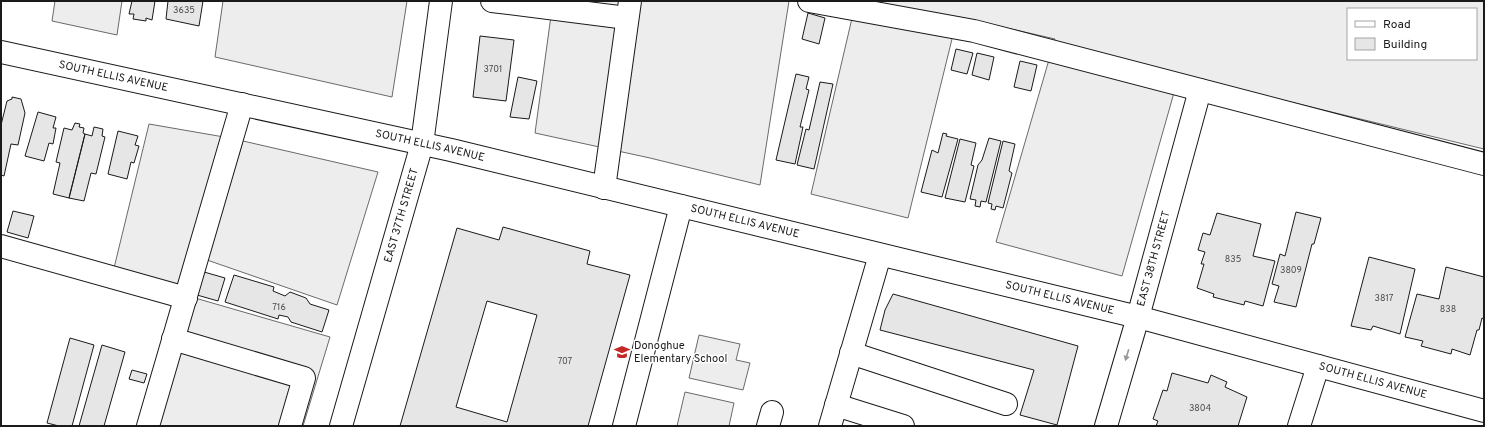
<svg xmlns="http://www.w3.org/2000/svg" width="1485" height="427" font-family="Overpass,sans-serif">
<rect width="100%" height="100%" fill="#fff"/>
<path fill="#ededed" stroke="#6a6a6a" fill-rule="evenodd" d="M55,1H122L117,35L52,21Z
M223,1H407L392,97L215,57Z
M553,1H789L760,185L650,158L535,133Z
M856,1H1484V149L1179,75L1122,276L996,242L1055,39L959,17L952,39L908,218L811,194ZM1348,9H1476V59H1348Z
M149,124L224,137L179,285L114,268Z
M243,141L378,172L337,305L207,260Z
M195,298L330,337L303,426H158Z
M699,335L740,344L736,360L750,363L743,390L689,378Z
M685,392L734,403L729,426H677Z"/>
<path fill="#e6e6e6" stroke="#1a1a1a" fill-rule="evenodd" d="M132,1H155L152,20L146,18V21L133,19L134,14H129Z
M168,1H203L199,26L166,19Z
M808,13L825,18L819,44L802,39Z
M480,36L514,40L506,101L473,97Z
M956,49L973,53L967,74L951,70Z
M977,53L994,57L989,80L972,75Z
M1020,61L1037,65L1031,91L1014,87Z
M796,74L809,77L806,89L809,90L800,127H803L795,164L776,160Z
M518,77L537,81L529,119L510,117Z
M820,82L833,84L814,169L797,165L806,129L809,130Z
M12,97L21,99L25,113L18,145L11,144L4,176L1,175V125L7,101L12,99Z
M38,112L56,117L53,128H56L53,144L49,143L44,161L25,156Z
M75,123L80,124L79,127L84,128L83,133L85,134L69,198L53,194L60,163L56,162L64,128L72,130Z
M94,127L103,129L102,136L105,137L96,174L91,173L84,201L69,198L85,134L92,136Z
M118,131L138,136L135,145L139,146L134,163L131,162L127,179L108,174Z
M943,133L947,134L946,136L958,139L942,197L921,192L932,150L938,153Z
M989,138L1001,141L986,202L981,201L980,207L975,206L976,200L970,199L978,165L982,160Z
M960,139L976,143L971,165L974,166L965,202L945,198Z
M1003,141L1015,144L1009,171L1012,173L1003,208L996,206L995,210L991,209L992,204L988,203Z
M13,211L34,216L28,238L7,232Z
M1296,212L1321,218L1314,244H1312L1296,307L1274,302L1279,286L1272,284L1280,254L1285,256Z
M1217,213L1261,224L1253,256L1275,261L1263,306L1245,301L1244,305L1213,297L1214,294L1197,288L1204,264H1201L1205,252L1198,250L1203,233L1210,235Z
M503,227L590,251L587,264L630,275L588,426H400L457,228L499,240ZM487,301L537,315L507,422L456,407Z
M1369,257L1415,269L1400,334L1373,326L1371,330L1351,326Z
M1446,267L1484,277V319L1482,318L1479,330H1477L1470,355L1452,349L1451,354L1421,346L1423,341L1405,337L1417,294L1439,299Z
M204,272L225,278L218,301L197,295Z
M234,275L274,287L273,291L285,296L290,292L306,298L310,304L329,310L322,332L291,322L288,317L279,315L278,319L225,302Z
M893,294L1078,346L1057,425L1020,415L1034,370L880,330L885,310Z
M70,338L94,345L72,426H59L47,423Z
M102,345L125,352L104,426H79Z
M132,370L147,374L144,383L129,379Z
M1172,373L1208,383L1211,375L1227,382L1225,387L1247,397L1238,426H1156L1158,421L1153,419L1163,390L1167,391Z"/>
<g fill="none" stroke-linecap="round" stroke-linejoin="round">
<defs>
<g id="minor">
<path d="M492,1L627,18"/>
<path d="M809,1L974,31L1484,164"/>
<path id="s1" d="M1,52L451,150L1138,317L1484,411"/>
<path d="M604,188L630,1"/>
<path d="M1,246L186,298"/>
<path d="M173,339L304,378L290,426"/>
<path d="M851,353L1006,404"/>
<path d="M836,405L903,426"/>
<path d="M148,426L242,104"/>
<path id="s2" d="M341,426L422,144L441,1"/>
<path d="M624,426L681,206"/>
<path d="M768,426L772,412"/>
<path d="M830,426L880,255"/>
<path id="s3" d="M1106,426L1138,317L1200,90"/>
<path d="M1299,426L1318,366"/>
</g>
</defs>
<use href="#minor" stroke="#1a1a1a" stroke-width="24"/>
<use href="#minor" stroke="#fff" stroke-width="22"/>
</g>
<defs><path id="oneway-solid" d="M-6-.8H1V-3.2L6.5 0L1 3.2V.8H-6Z"/></defs>
<use fill="#989898" href="#oneway-solid" transform="translate(1127 355) rotate(107)"/>
<defs>
<symbol id="school-bare" viewBox="-9 -9 18 18"><path d="M0-5L7-2L0 1L-7-2ZM-4 1L0 2.5L4 1V4Q0 6-4 4Z" fill="#c62828" stroke="#fff" stroke-width="2.5" paint-order="stroke"/></symbol>
</defs>
<g fill-rule="evenodd">
<use href="#school-bare" x="611" y="341" width="22" height="22"/>
</g>
<g text-anchor="middle" dominant-baseline="central" stroke-width="3" stroke-linejoin="round" paint-order="stroke">
<g font-size="9" fill="#4d4d4d">
<text x="184" y="10">3635</text>
<text x="493" y="69">3701</text>
<text x="1233" y="259">835</text>
<text x="1291" y="270">3809</text>
<text x="1384" y="298">3817</text>
<text x="279" y="307">716</text>
<text x="1448" y="309">838</text>
<text x="565" y="361">707</text>
<text x="1200" y="408">3804</text>
</g>
<g font-size="11" fill="#1a1a1a" stroke="#fff">
<text stroke="none"><textPath href="#s1" startOffset="115">SOUTH ELLIS AVENUE</textPath></text>
<text stroke="none"><textPath href="#s1" startOffset="439">SOUTH ELLIS AVENUE</textPath></text>
<text stroke="none"><textPath href="#s2" startOffset="219">EAST 37TH STREET</textPath></text>
<text stroke="none"><textPath href="#s1" startOffset="763">SOUTH ELLIS AVENUE</textPath></text>
<text stroke="none"><textPath href="#s3" startOffset="174">EAST 38TH STREET</textPath></text>
<text stroke="none"><textPath href="#s1" startOffset="1087">SOUTH ELLIS AVENUE</textPath></text>
<text stroke="none"><textPath href="#s1" startOffset="1411">SOUTH ELLIS AVENUE</textPath></text>
</g>
<g font-size="11" fill="#1a1a1a" stroke="#fff" text-anchor="start">
<text x="634" y="346">Donoghue<tspan x="634" dy="13">Elementary School</tspan></text>
</g>
</g>
<rect width="1485" height="427" fill="none" stroke="#1a1a1a" stroke-width="4"/>
<rect x="1347" y="8" width="130" height="52" fill="#ffffff" stroke="#a3a3a3"/>
<rect x="1355" y="21" width="20" height="6" fill="#ffffff" stroke="#a3a3a3"/>
<text x="1383" y="28" font-size="12" fill="#1a1a1a">Road</text>
<rect x="1355" y="38" width="20" height="12" fill="#e6e6e6" stroke="#a3a3a3"/>
<text x="1383" y="48" font-size="12" fill="#1a1a1a">Building</text>
</svg>
